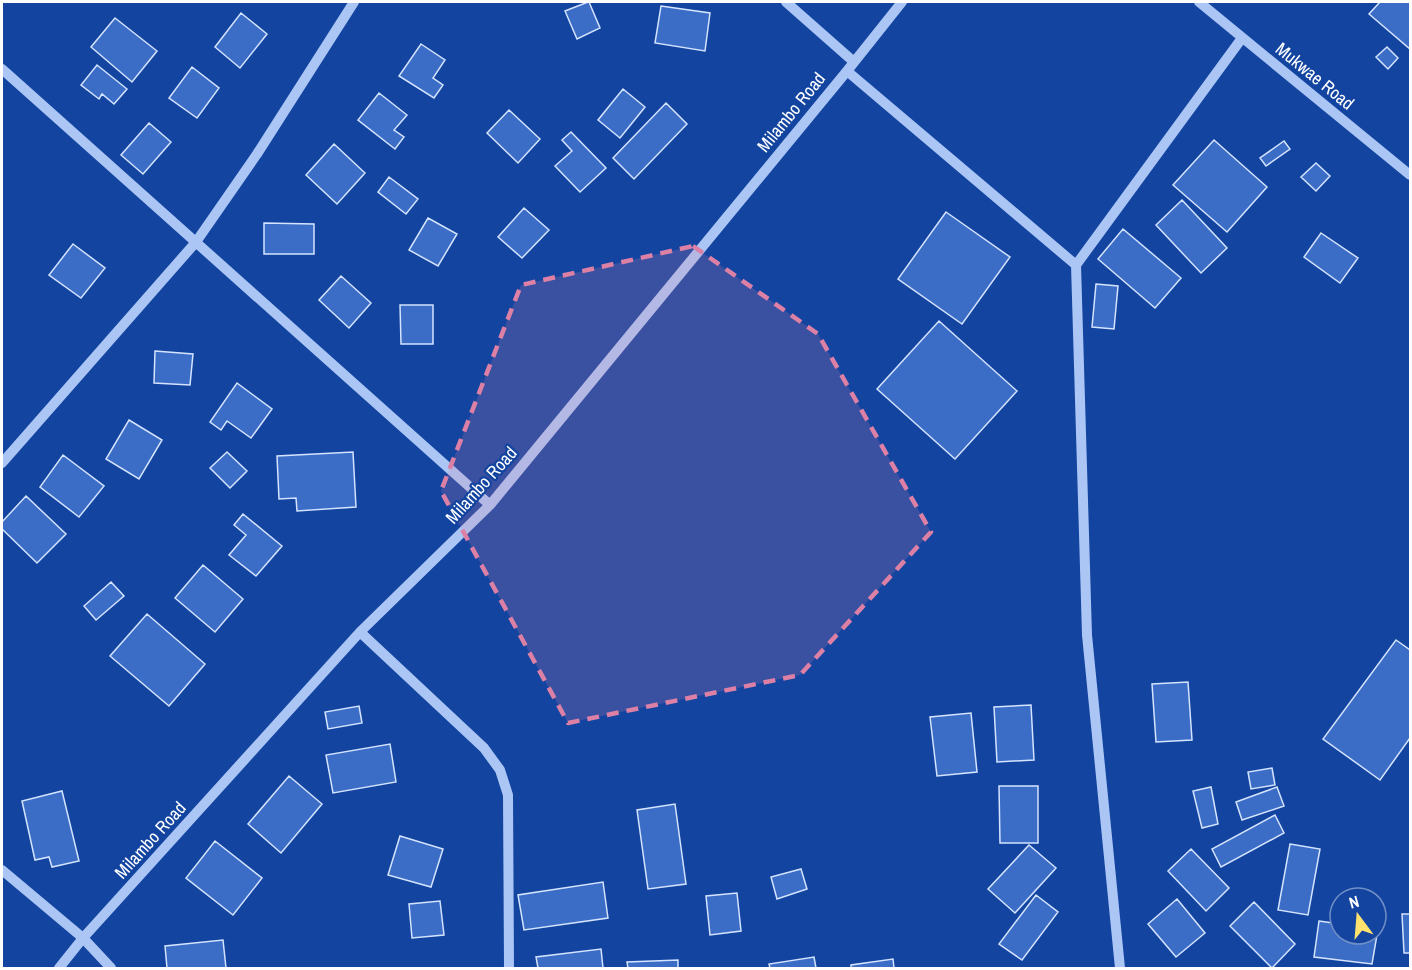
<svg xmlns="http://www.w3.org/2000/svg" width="1412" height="970" font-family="'Archivo Narrow',sans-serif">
<rect width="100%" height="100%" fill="#1244a0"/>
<path fill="#3b6dc7" stroke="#d4e3fe" stroke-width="1.5" d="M588,2H589L600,28L577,39L565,11Z
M1380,2H1410V49L1369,14Z
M661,6L710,13L705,51L655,43Z
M241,13L267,34L240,68L215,47Z
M115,18L157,51L132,82L91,47Z
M421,44L445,60L433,78L443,85L434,98L399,76Z
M1387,47L1398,58L1388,69L1376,57Z
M97,65L127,89L114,104L102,94L99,99L81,85Z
M192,67L219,88L197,118L169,98Z
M623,89L645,107L620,138L598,120Z
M379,93L407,115L394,130L404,137L395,149L358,120Z
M666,103L687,124L634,179L613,158Z
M509,110L540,139L518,163L487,133Z
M149,123L171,142L143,174L121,155Z
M571,132L606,168L580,192L555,166L572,151L562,140Z
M1214,140L1267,187L1227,232L1173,185Z
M1284,141L1290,149L1266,166L1260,158Z
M334,144L365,173L337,204L306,175Z
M1316,163L1330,176L1316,191L1301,177Z
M389,177L418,199L406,214L378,192Z
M1182,200L1227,248L1201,273L1156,225Z
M524,208L549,230L522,258L498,237Z
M946,212L1010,257L962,324L898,279Z
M428,218L457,234L438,266L409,250Z
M264,223L314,224V254H264Z
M1123,229L1181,278L1155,308L1098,259Z
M1321,233L1358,258L1340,283L1304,257Z
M73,244L105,268L81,298L49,275Z
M341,276L371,303L349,328L319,300Z
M1096,284L1118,286L1114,329L1092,327Z
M400,305H433V344H401Z
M939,321L1017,391L955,459L877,389Z
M155,351L193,354L190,385L154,383Z
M237,383L272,409L251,438L227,421L221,430L210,422Z
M129,420L162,440L139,479L106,459Z
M227,452L247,471L230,488L210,468Z
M353,452L356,507L297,511L296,498L279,499L277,456Z
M63,455L104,486L79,517L40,487Z
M26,496L66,534L37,563L2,529V522Z
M243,514L282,546L256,576L229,555L246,535L234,525Z
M203,565L243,599L215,632L175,598Z
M111,582L124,596L96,620L84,606Z
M147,614L205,664L169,706L110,656Z
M1396,640L1410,650V738L1380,780L1323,739Z
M1188,682L1192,740L1156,742L1152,684Z
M1031,705L1034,760L997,762L994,707Z
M359,706L362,723L328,729L325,712Z
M971,713L977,772L937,776L930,717Z
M390,744L396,782L333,793L326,755Z
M1272,768L1275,785L1251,789L1248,772Z
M289,776L322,804L281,853L248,824Z
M999,786H1038V843H1000Z
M1211,787L1218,824L1202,828L1193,791Z
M1277,787L1284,806L1242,820L1236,802Z
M62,791L79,861L52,867L49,857L35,860L22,801Z
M675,804L686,884L648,889L637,810Z
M1275,815L1284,833L1221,867L1212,849Z
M400,836L443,849L431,887L388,875Z
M215,841L262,878L233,915L186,878Z
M1290,844L1320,849L1308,915L1278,910Z
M1029,845L1056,868L1015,913L988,889Z
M1191,849L1229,888L1206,911L1168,871Z
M801,869L807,889L777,899L771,877Z
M603,882L608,918L524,930L518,895Z
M737,893L741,931L710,935L706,896Z
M1036,895L1058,912L1022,960L999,944Z
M1177,899L1205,933L1176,957L1148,924Z
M440,901L444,935L412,938L409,904Z
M1254,902L1295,944L1272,968L1230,926Z
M1402,914H1410V953H1404Z
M1319,921L1340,924V934H1376V929H1378L1372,964L1314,957Z
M223,940L226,968H167L165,946Z
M601,949L603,968H538L536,957Z
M814,957L816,968H770L769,964Z
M893,959L894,968H851V965Z
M678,960V968H628L627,962Z"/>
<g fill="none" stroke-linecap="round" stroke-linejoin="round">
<path stroke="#abc6f5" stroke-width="10" d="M786,2L854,62
M1199,2L1410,175
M2,69L490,505
M847,71L1076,265
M2,463L196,242L257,154L354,2
M360,632L484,748L500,770L508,795L509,968
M2,870L83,938L111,968
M59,968L83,938L360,632L490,505L847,71L902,2
M1120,968L1087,635L1076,265L1242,38"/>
</g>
<path fill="#dd80a5" fill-opacity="0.2" stroke="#dd80a5" stroke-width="4.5" stroke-dasharray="12 8" stroke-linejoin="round" d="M693,246L818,334L931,532L800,675L568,723L441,491L521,285Z"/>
<g text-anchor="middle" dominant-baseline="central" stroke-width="4.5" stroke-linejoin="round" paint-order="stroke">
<g font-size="18" fill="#fff" stroke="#1244a0">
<text transform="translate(1315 76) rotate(39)">Mukwae Road</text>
<text transform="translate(791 112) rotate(-51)">Milambo Road</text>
<text transform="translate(481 485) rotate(-48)">Milambo Road</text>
<text transform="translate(150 840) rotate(-48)">Milambo Road</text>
</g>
</g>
<rect width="1412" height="970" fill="none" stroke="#ffffff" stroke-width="6"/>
<g transform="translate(1358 916) rotate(344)"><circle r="28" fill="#1244a0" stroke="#718fc6" stroke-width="1.5"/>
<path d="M0-4.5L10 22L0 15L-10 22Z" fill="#ffe26e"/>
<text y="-9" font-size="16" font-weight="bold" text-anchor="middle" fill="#ffffff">N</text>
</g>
</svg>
